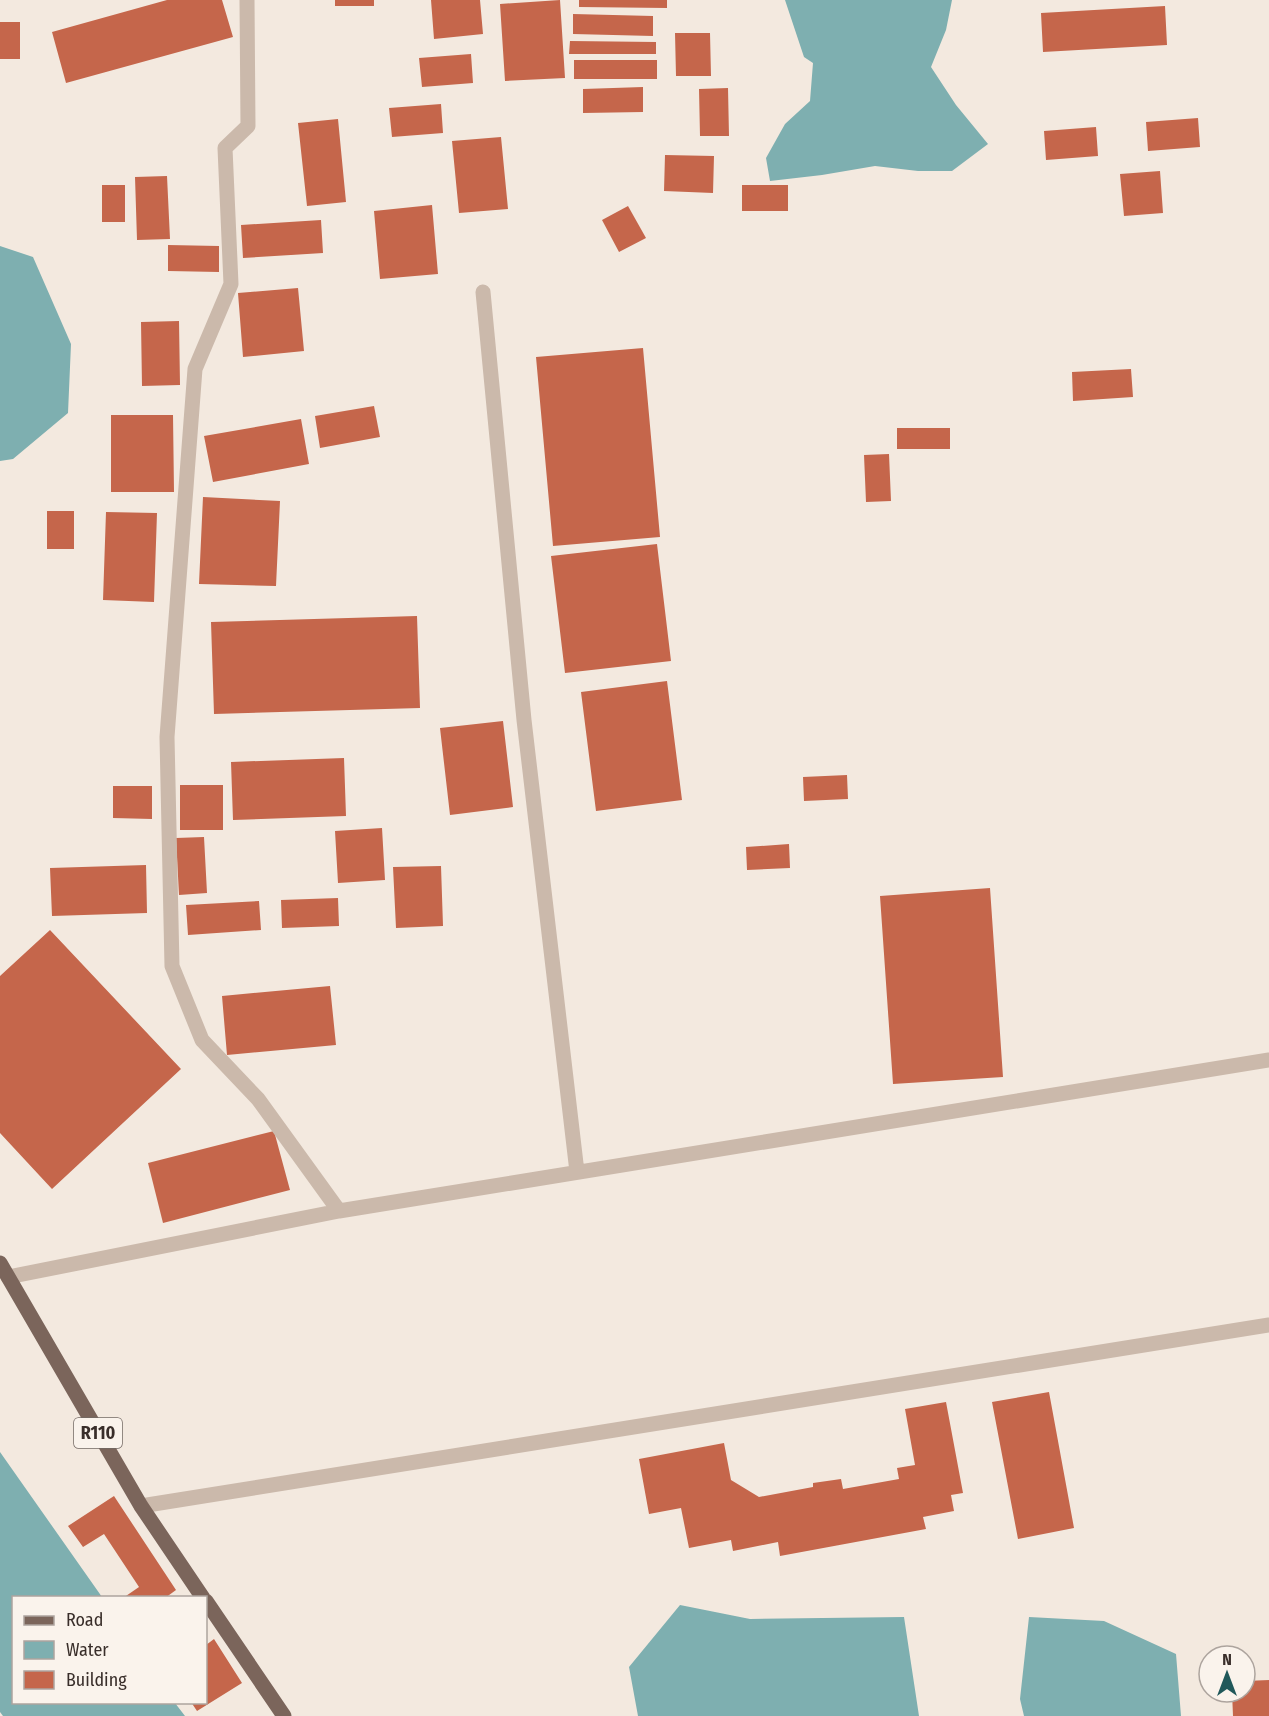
<svg xmlns="http://www.w3.org/2000/svg" width="1269" height="1716" font-family="'Fira Sans Condensed',sans-serif">
<rect width="100%" height="100%" fill="#f3e9df"/>
<path fill="#7eafb0" d="M785,0H952L946,30L931,67L956,105L988,144L952,171H918L875,166L822,175L770,181L766,158L785,124L810,101L813,63L804,57Z
M0,246L33,257L71,344L68,413L13,459L0,461Z
M0,1452L102,1597L14,1598V1702L175,1703L185,1716H3L0,1712Z
M680,1605L750,1619L904,1617L919,1716H638L629,1667Z
M1029,1617L1104,1621L1176,1654L1181,1716H1024L1020,1699Z"/>
<path fill="#c5664b" d="M167,0H222L233,37L66,83L52,32Z
M335,0H374V6H335Z
M431,0H480L483,34L434,39Z
M560,0L565,78L505,81L500,4Z
M579,0H667V8L579,7Z
M1165,6L1167,45L1043,52L1041,13Z
M573,14L653,16V36L573,34Z
M0,22H20V59H0Z
M675,33H710L711,76H676Z
M570,41L656,42V54H569Z
M471,54L473,83L422,87L419,58Z
M574,60H657V79H574Z
M643,87V112L583,113V89Z
M728,88L729,136H700L699,89Z
M441,104L443,133L392,137L389,108Z
M1198,118L1200,147L1148,151L1146,122Z
M338,119L346,202L307,206L298,123Z
M1096,127L1098,156L1046,160L1044,131Z
M501,137L508,209L459,213L452,141Z
M665,155L714,156L713,193L664,191Z
M1160,171L1163,213L1124,216L1120,174Z
M167,176L170,239L137,240L135,177Z
M102,185H125V222H102Z
M742,185H788V211H742Z
M432,205L438,274L380,279L374,211Z
M628,206L646,238L619,252L602,220Z
M321,220L323,253L243,258L241,225Z
M168,245L219,246V272L168,271Z
M298,288L304,351L243,357L238,293Z
M179,321L180,385L142,386L141,322Z
M643,348L660,537L553,546L536,357Z
M1131,369L1133,397L1073,401L1072,372Z
M374,406L380,437L320,448L315,416Z
M111,415H173L174,492H111Z
M301,419L309,464L213,482L204,436Z
M897,428H950V449H897Z
M889,454L891,501L866,502L864,455Z
M203,497L280,501L276,586L199,584Z
M47,511H74V549H47Z
M106,512L157,513L154,602L103,600Z
M657,544L671,661L565,673L551,556Z
M417,616L420,708L214,714L211,622Z
M667,681L682,800L596,811L581,692Z
M503,721L513,807L450,815L440,728Z
M344,758L346,816L233,820L231,762Z
M847,775L848,799L804,801L803,777Z
M180,785H223V830H180Z
M113,786H152V819L113,818Z
M382,828L385,880L338,883L335,831Z
M204,837L207,893L179,895L176,838Z
M789,844L790,868L747,870L746,847Z
M146,865L147,913L52,916L50,868Z
M441,866L443,926L396,928L393,867Z
M990,888L1003,1077L893,1084L880,896Z
M338,898L339,926L282,928L281,900Z
M259,901L261,930L188,935L186,905Z
M50,930L181,1069L52,1189L0,1133V976Z
M330,986L336,1045L227,1055L222,996Z
M274,1131L290,1190L163,1223L148,1163Z
M1049,1392L1074,1528L1018,1539L992,1402Z
M946,1402L963,1493L951,1495L954,1511L923,1517L926,1529L780,1556L778,1542L733,1551L731,1540L689,1548L681,1508L649,1514L639,1459L724,1443L731,1480L759,1497L813,1487V1483L841,1479L843,1489L899,1479L897,1468L915,1465L905,1409Z
M114,1496L176,1590L165,1598H123L139,1587L104,1534L83,1547L68,1526Z
M214,1639L242,1683L197,1711L191,1702H206V1645Z
M1269,1680V1716H1233L1232,1692H1245V1681Z"/>
<g fill="none" stroke-linecap="round" stroke-linejoin="round">
<path stroke="#cbb9ab" stroke-width="15" d="M247,0L248,126L225,148L231,284L195,369L167,737L172,966L202,1040L258,1099L339,1211
M483,292L524,720L577,1172
M8,1277L339,1211L1269,1060
M141,1506L1269,1325"/>
<path stroke="#7b655b" stroke-width="15" d="M0,1263L141,1506L203,1598
M206,1601L284,1716"/>
</g>
<g text-anchor="middle" dominant-baseline="central" stroke-width="5" stroke-linejoin="round" paint-order="stroke">
<rect fill="#faf3ec" stroke="#736964" stroke-width="1.5" x="74" y="1418" width="48" height="30" rx="4.5"/>
<g font-size="18" font-weight="bold" fill="#392e2a">
<text x="98" y="1433">R110</text>
</g>
</g>
<rect x="12" y="1596" width="195" height="108" fill="#faf3ec" stroke="#ada49e" stroke-width="1.5"/>
<rect x="24" y="1616" width="30" height="9" fill="#7b655b" stroke="#ada49e" stroke-width="1.5"/>
<text x="66" y="1626" font-size="18" fill="#392e2a">Road</text>
<rect x="24" y="1641" width="30" height="18" fill="#7eafb0" stroke="#ada49e" stroke-width="1.5"/>
<text x="66" y="1656" font-size="18" fill="#392e2a">Water</text>
<rect x="24" y="1671" width="30" height="18" fill="#c5664b" stroke="#ada49e" stroke-width="1.5"/>
<text x="66" y="1686" font-size="18" fill="#392e2a">Building</text>
<g transform="translate(1227 1674)"><circle r="28" fill="#faf3ec" stroke="#ada49e" stroke-width="1.5"/>
<path d="M0-4.5L10 22L0 15L-10 22Z" fill="#20585a"/>
<text y="-9" font-size="16" font-weight="bold" text-anchor="middle" fill="#392e2a">N</text>
</g>
</svg>
